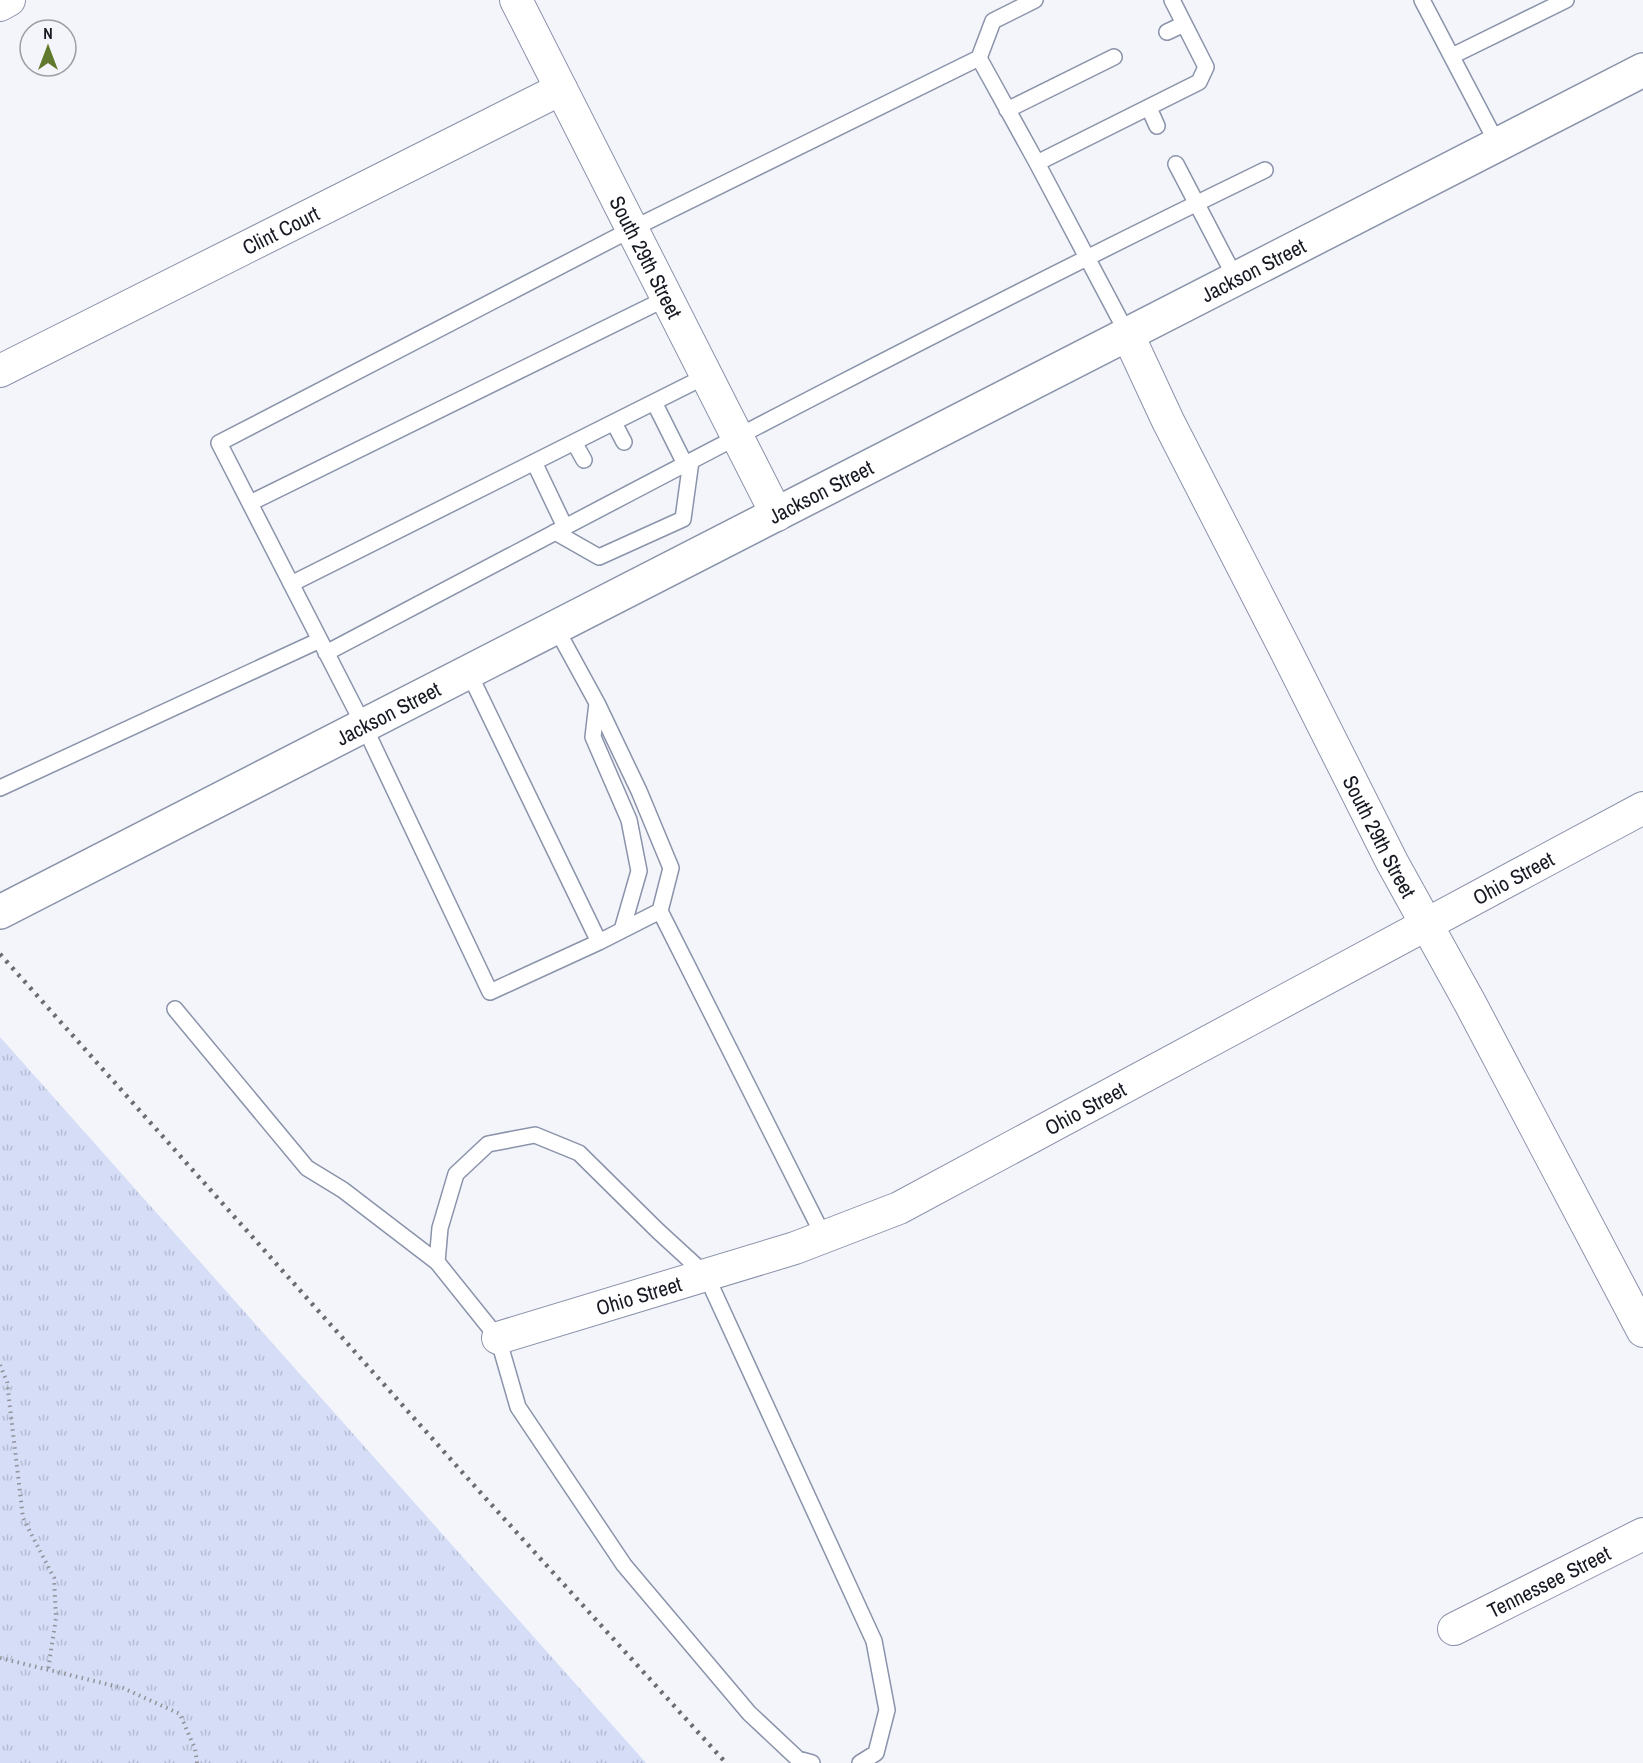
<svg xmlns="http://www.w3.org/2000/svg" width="1643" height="1763" font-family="'Archivo Narrow',sans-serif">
<defs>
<pattern id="grass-tufts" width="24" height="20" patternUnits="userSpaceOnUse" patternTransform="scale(1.5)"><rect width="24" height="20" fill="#d5ddf7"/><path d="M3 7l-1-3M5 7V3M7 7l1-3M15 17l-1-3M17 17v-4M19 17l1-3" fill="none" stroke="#b6bdd3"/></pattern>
</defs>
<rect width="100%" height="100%" fill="#f3f5fa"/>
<path fill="url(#grass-tufts)" d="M0,1037L646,1763H0Z"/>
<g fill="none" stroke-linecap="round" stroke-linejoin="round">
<defs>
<path id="lane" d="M1422,0L1498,145
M1167,32L1184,24
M1452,56L1566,0
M979,58L993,21L1035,0
M1149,108L1157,126
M1007,110L1114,57
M1037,163L1199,82L1206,67L1172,0
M1176,164L1236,279
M654,402L685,464
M614,423L624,442
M574,442L584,460
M534,462L565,527
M250,503L667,298
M555,532L599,557L683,519L691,461
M291,584L706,376
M326,653C637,489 948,324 1265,170
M469,673L599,942L660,911L671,868L639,791L597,703L556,628
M597,703L593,737L629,820L639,871L622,930
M0,788L320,640
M660,911L824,1237
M599,942L490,992L364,726L219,443L632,229L979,58L1037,163L1128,335
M175,1009L307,1168L343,1190L437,1262
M812,1763L798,1759L749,1713L624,1565L518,1407L498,1338L437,1262L440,1228L456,1174L488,1144L535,1135L579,1153L658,1231L706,1275L874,1641L887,1710L876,1753L860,1763"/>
<g id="street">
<path id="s1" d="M516,0L777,515"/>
<path d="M0,5L9,0"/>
<path id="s2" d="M1128,335L1168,421L1285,649L1392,862L1470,1003L1643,1331"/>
<path id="s3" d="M0,371L561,89"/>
<path id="s4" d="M498,1338L795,1248L899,1208L1643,808"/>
<path id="s5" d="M1454,1629L1643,1534"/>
</g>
<g id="primary">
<path id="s6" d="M0,912L1643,70"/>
</g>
</defs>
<use href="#lane" stroke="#8b93ab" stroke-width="18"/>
<use href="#street" stroke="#8b93ab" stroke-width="34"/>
<use href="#primary" stroke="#8b93ab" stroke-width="36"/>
<path stroke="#92949b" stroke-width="4" stroke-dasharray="1.5 4.5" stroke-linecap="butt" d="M0,1365L7,1382L23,1518L54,1578L56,1618L48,1670
M0,1658L123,1688L180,1714L195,1749L197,1763"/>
<use href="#lane" stroke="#fff" stroke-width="15"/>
<use href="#street" stroke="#fff" stroke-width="32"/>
<use href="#primary" stroke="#fff" stroke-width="33"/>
<path stroke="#6a6c74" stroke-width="4.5" stroke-dasharray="3 6" stroke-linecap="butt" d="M0,954L479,1491L726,1763"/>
</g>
<g text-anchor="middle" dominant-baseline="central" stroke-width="4.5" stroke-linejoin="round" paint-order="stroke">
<g font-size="21" fill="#171923" stroke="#f3f5fa">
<text stroke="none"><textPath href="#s3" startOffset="314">Clint Court</textPath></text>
<text stroke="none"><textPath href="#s1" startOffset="288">South 29th Street</textPath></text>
<text stroke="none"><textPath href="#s6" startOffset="1408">Jackson Street</textPath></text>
<text stroke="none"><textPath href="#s6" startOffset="922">Jackson Street</textPath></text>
<text stroke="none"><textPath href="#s6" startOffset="436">Jackson Street</textPath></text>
<text stroke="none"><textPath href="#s2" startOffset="561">South 29th Street</textPath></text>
<text stroke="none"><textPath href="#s4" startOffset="1119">Ohio Street</textPath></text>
<text stroke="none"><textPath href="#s4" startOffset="633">Ohio Street</textPath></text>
<text stroke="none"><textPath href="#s4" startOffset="147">Ohio Street</textPath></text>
<text stroke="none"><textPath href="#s5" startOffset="106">Tennessee Street</textPath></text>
</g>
</g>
<g transform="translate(48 48)"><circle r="28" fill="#f3f5fa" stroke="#9b9da4" stroke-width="1.5"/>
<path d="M0-4.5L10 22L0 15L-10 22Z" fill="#60792c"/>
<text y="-9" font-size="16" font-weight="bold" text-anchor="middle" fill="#171923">N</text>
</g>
</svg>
